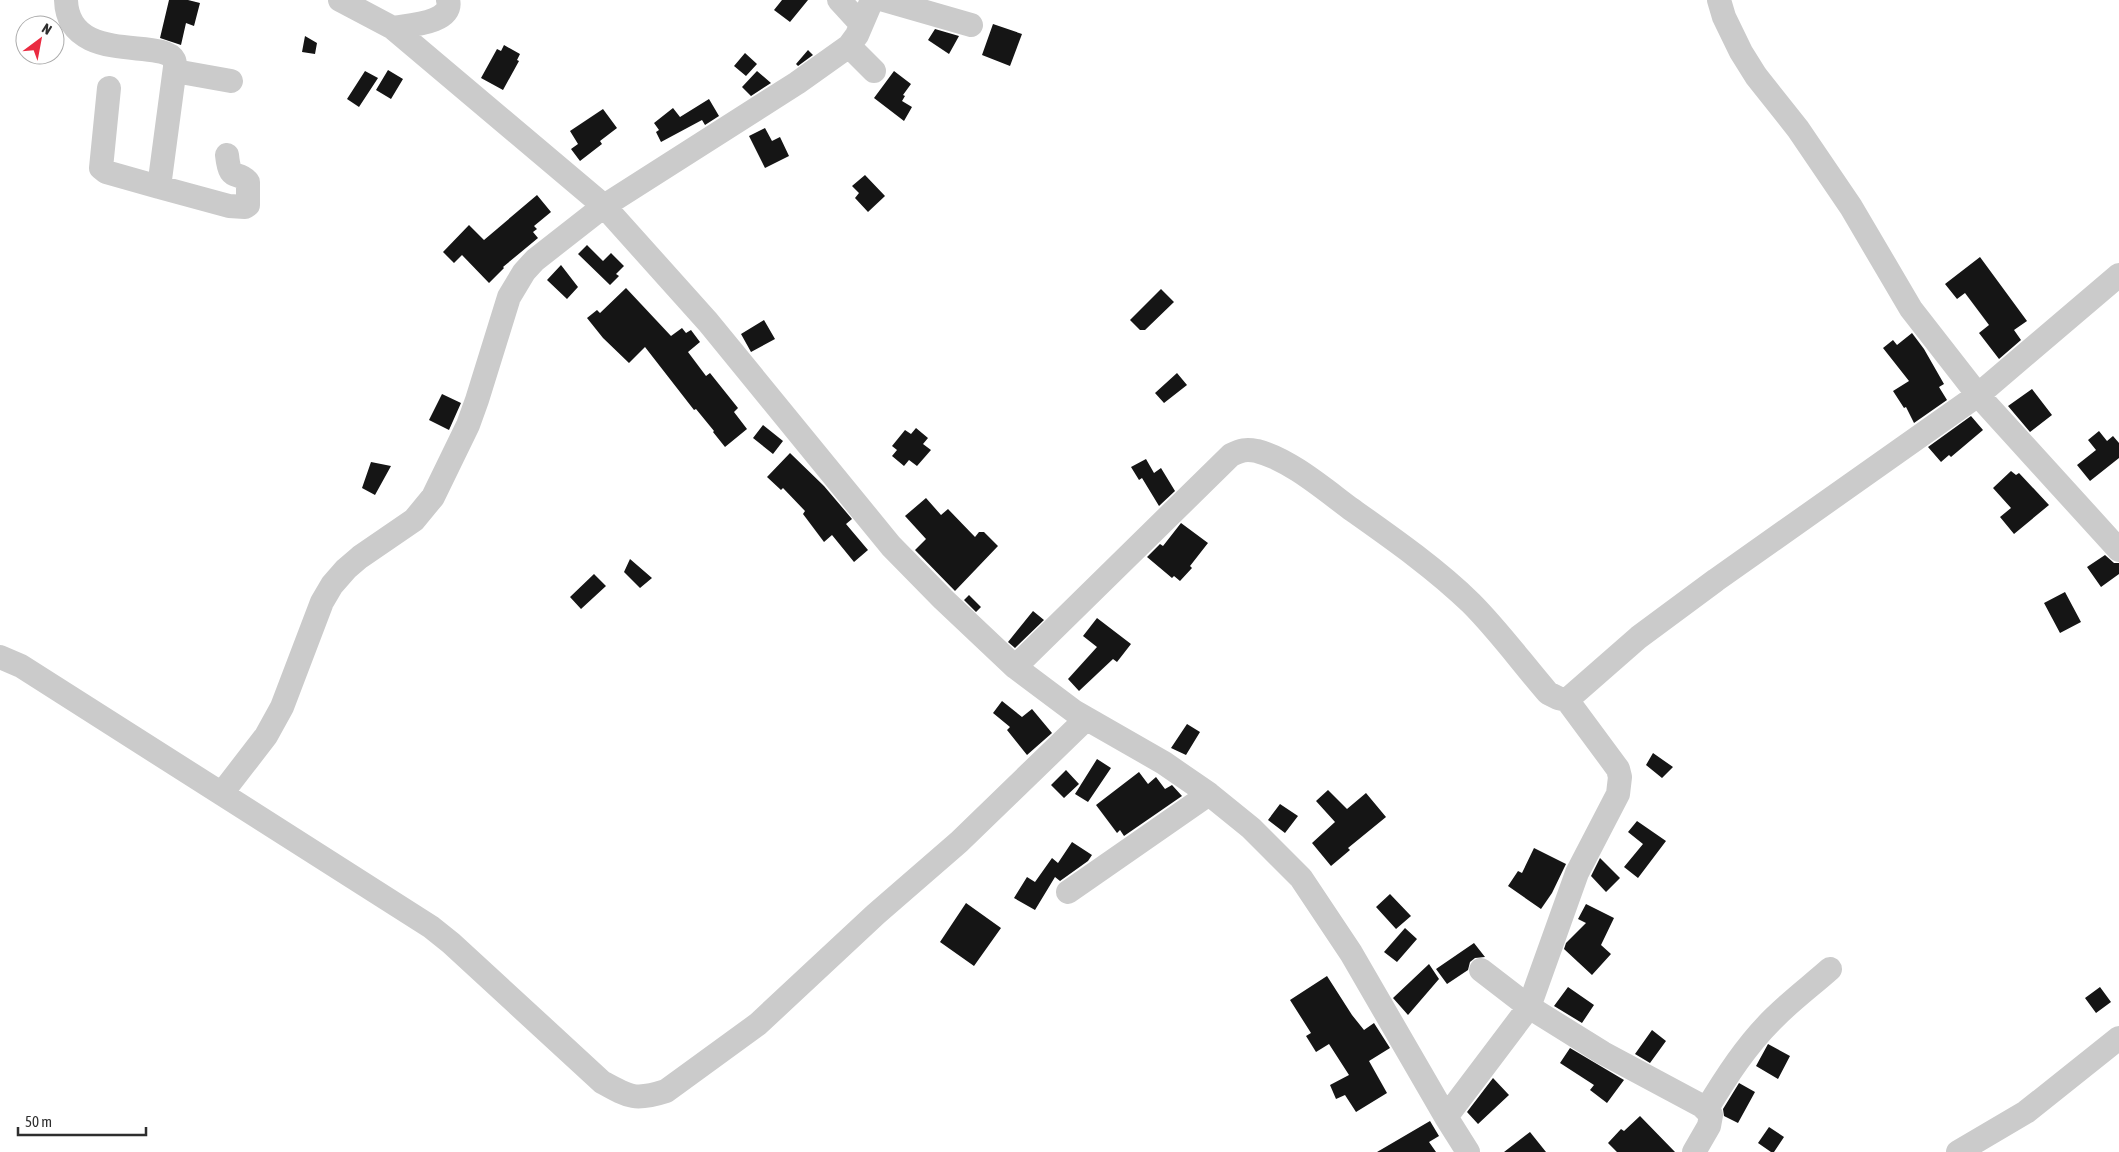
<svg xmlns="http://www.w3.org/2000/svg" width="2119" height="1152" font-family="'Asap Condensed',sans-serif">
<rect width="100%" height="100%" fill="#fff"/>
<path fill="#151515" d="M169,0H188L200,3L194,26L186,23L181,45L160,38Z
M782,0H808L790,22L774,10Z
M993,24L1022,34L1010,66L982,55Z
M935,29L959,36L949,54L928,40Z
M305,36L317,43L315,54L302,52Z
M504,45L520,54L517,60L519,61L503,90L481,78L497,49L501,51Z
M808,50L813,55L798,66L796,64Z
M745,53L757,64L746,76L734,66Z
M388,70L403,79L391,99L376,90Z
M365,71L378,78L359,107L347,99Z
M757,71L771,83L751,96L742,87Z
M894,71L911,84L903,95L905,96L902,101L912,107L904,121L874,98Z
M709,99L719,116L705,125L702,120L661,142L656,132L659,130L654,123L673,108L680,117Z
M603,109L617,128L600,141L602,144L580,161L571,149L578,144L570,131Z
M765,128L772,141L780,137L789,156L765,168L749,136Z
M865,175L885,196L868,212L855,198L859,193L852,186Z
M537,195L551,212L534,226L537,229L533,232L538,238L503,267L504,268L489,283L462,255L454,263L443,252L469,225L484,240Z
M587,245L603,261L611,253L624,266L616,274L619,276L610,285L578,254Z
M1980,257L2027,321L2014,330L2021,340L1999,359L1979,333L1989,325L1965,293L1957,299L1945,284Z
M561,265L578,287L567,299L547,280Z
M626,288L671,336L682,328L686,333L691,330L700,342L688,352L706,376L710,373L738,408L734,412L747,429L725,447L713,432L714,431L696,409L694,410L645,347L629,363L603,338L587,318L597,310L600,313Z
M1161,289L1174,302L1145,330H1140L1130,320Z
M764,320L775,339L751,352L741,334Z
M1912,333L1924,349L1944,384L1939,387L1947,400L1914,423L1906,407L1904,408L1893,391L1909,381L1883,348L1893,340L1897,345Z
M1177,373L1187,385L1164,403L1155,393Z
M2032,389L2052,415L2030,432L2008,406Z
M442,394L461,403L449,430L429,420Z
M1971,416L1983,430L1951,457L1949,455L1941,462L1928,447Z
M763,425L783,441L773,454L753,438Z
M916,428L928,438L923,444L931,450L917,466L909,460L904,466L892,456L897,450L892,446L905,430L911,434Z
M2099,431L2107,441L2113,436L2119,443V458L2090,481L2077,465L2096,450L2088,440Z
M790,453L824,486L852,519L846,524L868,550L854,562L832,535L824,542L803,514L805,511L783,488L781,490L767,477Z
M1146,459L1154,473L1161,468L1175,491L1159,506L1142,478L1139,480L1131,467Z
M371,462L391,466L375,495L362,488Z
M2011,471L2016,475L2019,473L2049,505L2014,534L2000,517L2011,508L1993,488Z
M926,498L941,515L948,509L975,537L979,532H984L998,546L955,591L915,550L926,539L905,516Z
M1181,523L1208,543L1190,566L1192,568L1180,581L1174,576L1172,578L1147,557L1160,544L1163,546Z
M2105,555L2114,563H2119V574L2101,587L2087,567Z
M630,559L652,578L640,588L624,572Z
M594,574L606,586L581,609L570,597Z
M2065,592L2081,622L2060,633L2044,603Z
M969,595L981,607L976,612L964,600Z
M1033,611L1044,620L1015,648L1008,642Z
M1097,618L1131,644L1117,662L1113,659L1079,691L1068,679L1097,647L1083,636Z
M1002,701L1022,717L1032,709L1052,733L1027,755L1007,730L1010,727L993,713Z
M1187,724L1200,732L1186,755L1171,748Z
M1653,753L1673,767L1662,778L1646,765Z
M1097,759L1111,768L1088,802L1075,794Z
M1066,770L1079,784L1064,798L1051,785Z
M1139,772L1148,784L1156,777L1165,789L1172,785L1182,796L1124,836L1120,830L1117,833L1096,805Z
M1328,790L1347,809L1366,793L1386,817L1348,848L1350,850L1331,866L1312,843L1335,822L1316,801Z
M1280,804L1298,816L1285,833L1268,820Z
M1637,821L1666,841L1638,878L1624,867L1643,844L1628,832Z
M1072,842L1092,855L1088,861L1060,881L1055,877L1035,910L1014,898L1027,877L1035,882L1052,858L1058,863Z
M1534,848L1566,864L1552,893L1541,909L1508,886L1518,871L1522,873Z
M1600,858L1620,878L1606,892L1591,876Z
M1390,894L1411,916L1396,929L1376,907Z
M966,903L1001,928L974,966L940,942Z
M1586,904L1614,918L1601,945L1611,954L1592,975L1564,949L1566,943L1586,923L1578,919Z
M1405,928L1417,939L1397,962L1384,952Z
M1474,943L1485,957L1475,958L1470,962L1468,970L1447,984L1436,969Z
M1429,964L1439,979L1408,1015L1393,998Z
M1327,976L1352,1015L1364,1030L1374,1023L1390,1048L1369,1061L1387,1093L1356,1112L1345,1095L1336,1099L1330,1085L1349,1075L1329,1044L1316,1052L1306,1036L1311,1033L1290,1000Z
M1568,987L1594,1005L1582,1023L1554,1006Z
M2100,987L2111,1002L2096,1013L2085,998Z
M1652,1030L1666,1041L1650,1063L1635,1054Z
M1768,1044L1790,1056L1778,1079L1756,1066Z
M1570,1048L1624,1080L1607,1103L1590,1090L1594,1085L1560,1063Z
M1493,1078L1509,1095L1478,1124L1467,1112Z
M1739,1083L1755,1092L1738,1123L1724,1116L1723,1109Z
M1640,1116L1675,1152H1617L1608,1143L1621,1129L1624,1131Z
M1430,1121L1439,1136L1429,1142L1436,1152H1377Z
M1769,1127L1784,1137L1774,1152H1771L1758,1143Z
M1530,1132L1546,1152H1504Z"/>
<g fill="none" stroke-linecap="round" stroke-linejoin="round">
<path stroke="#cbcbcb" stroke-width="24" d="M66,0C68,66 163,37 174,60C175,62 175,65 175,67L159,187L229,206L245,207L248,205V182C237,169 230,184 227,155
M340,0L393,28L604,206L708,322L891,546L943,599L1015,667L1075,712L1164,763L1209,794L1251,828L1301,878L1351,953L1446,1117L1468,1152
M839,0L861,24
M884,0L971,25
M1719,0L1724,17L1741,52L1756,76L1798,129L1851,207L1911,309L1978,395L2119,550
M393,28C409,25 454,23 448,0
M849,46L874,71
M175,71L231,81
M109,88L101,168L106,172L159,187
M0,657L21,666L431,927L451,943L602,1082C629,1097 635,1101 666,1091L758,1024L876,914L959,842L1086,719
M1015,667L1231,455C1241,450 1246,449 1257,451C1289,459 1324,489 1351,509C1392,538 1435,568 1471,603C1499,631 1522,663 1548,693L1558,698L1567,700L1618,769L1620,777L1618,794L1577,873L1529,1007L1446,1117
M1567,700L1639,637L1716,580L1978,395L2119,275
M222,793L266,736L282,707L322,602L332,585L346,569L360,557L414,520L433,497L468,425L477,400L509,297L524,272L535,260L604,206L797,83L849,46L857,35L872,0
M1068,892L1209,794
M1481,970L1529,1007L1603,1053L1702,1106L1711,1115L1709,1126L1694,1152
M1706,1110C1726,1077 1747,1044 1775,1017C1792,1000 1812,985 1830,969
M1958,1152L2026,1112L2119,1038"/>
</g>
<g transform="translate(40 40) rotate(32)"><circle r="24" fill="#ffffff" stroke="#ababab"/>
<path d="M0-4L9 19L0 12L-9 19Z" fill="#ea2b41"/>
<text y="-8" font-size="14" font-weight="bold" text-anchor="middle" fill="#2e2e2e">N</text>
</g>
<path d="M18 1127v8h128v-8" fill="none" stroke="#2e2e2e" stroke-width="2.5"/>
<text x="25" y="1127" font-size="15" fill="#2e2e2e" stroke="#ffffff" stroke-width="4" paint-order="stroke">50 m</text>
</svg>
